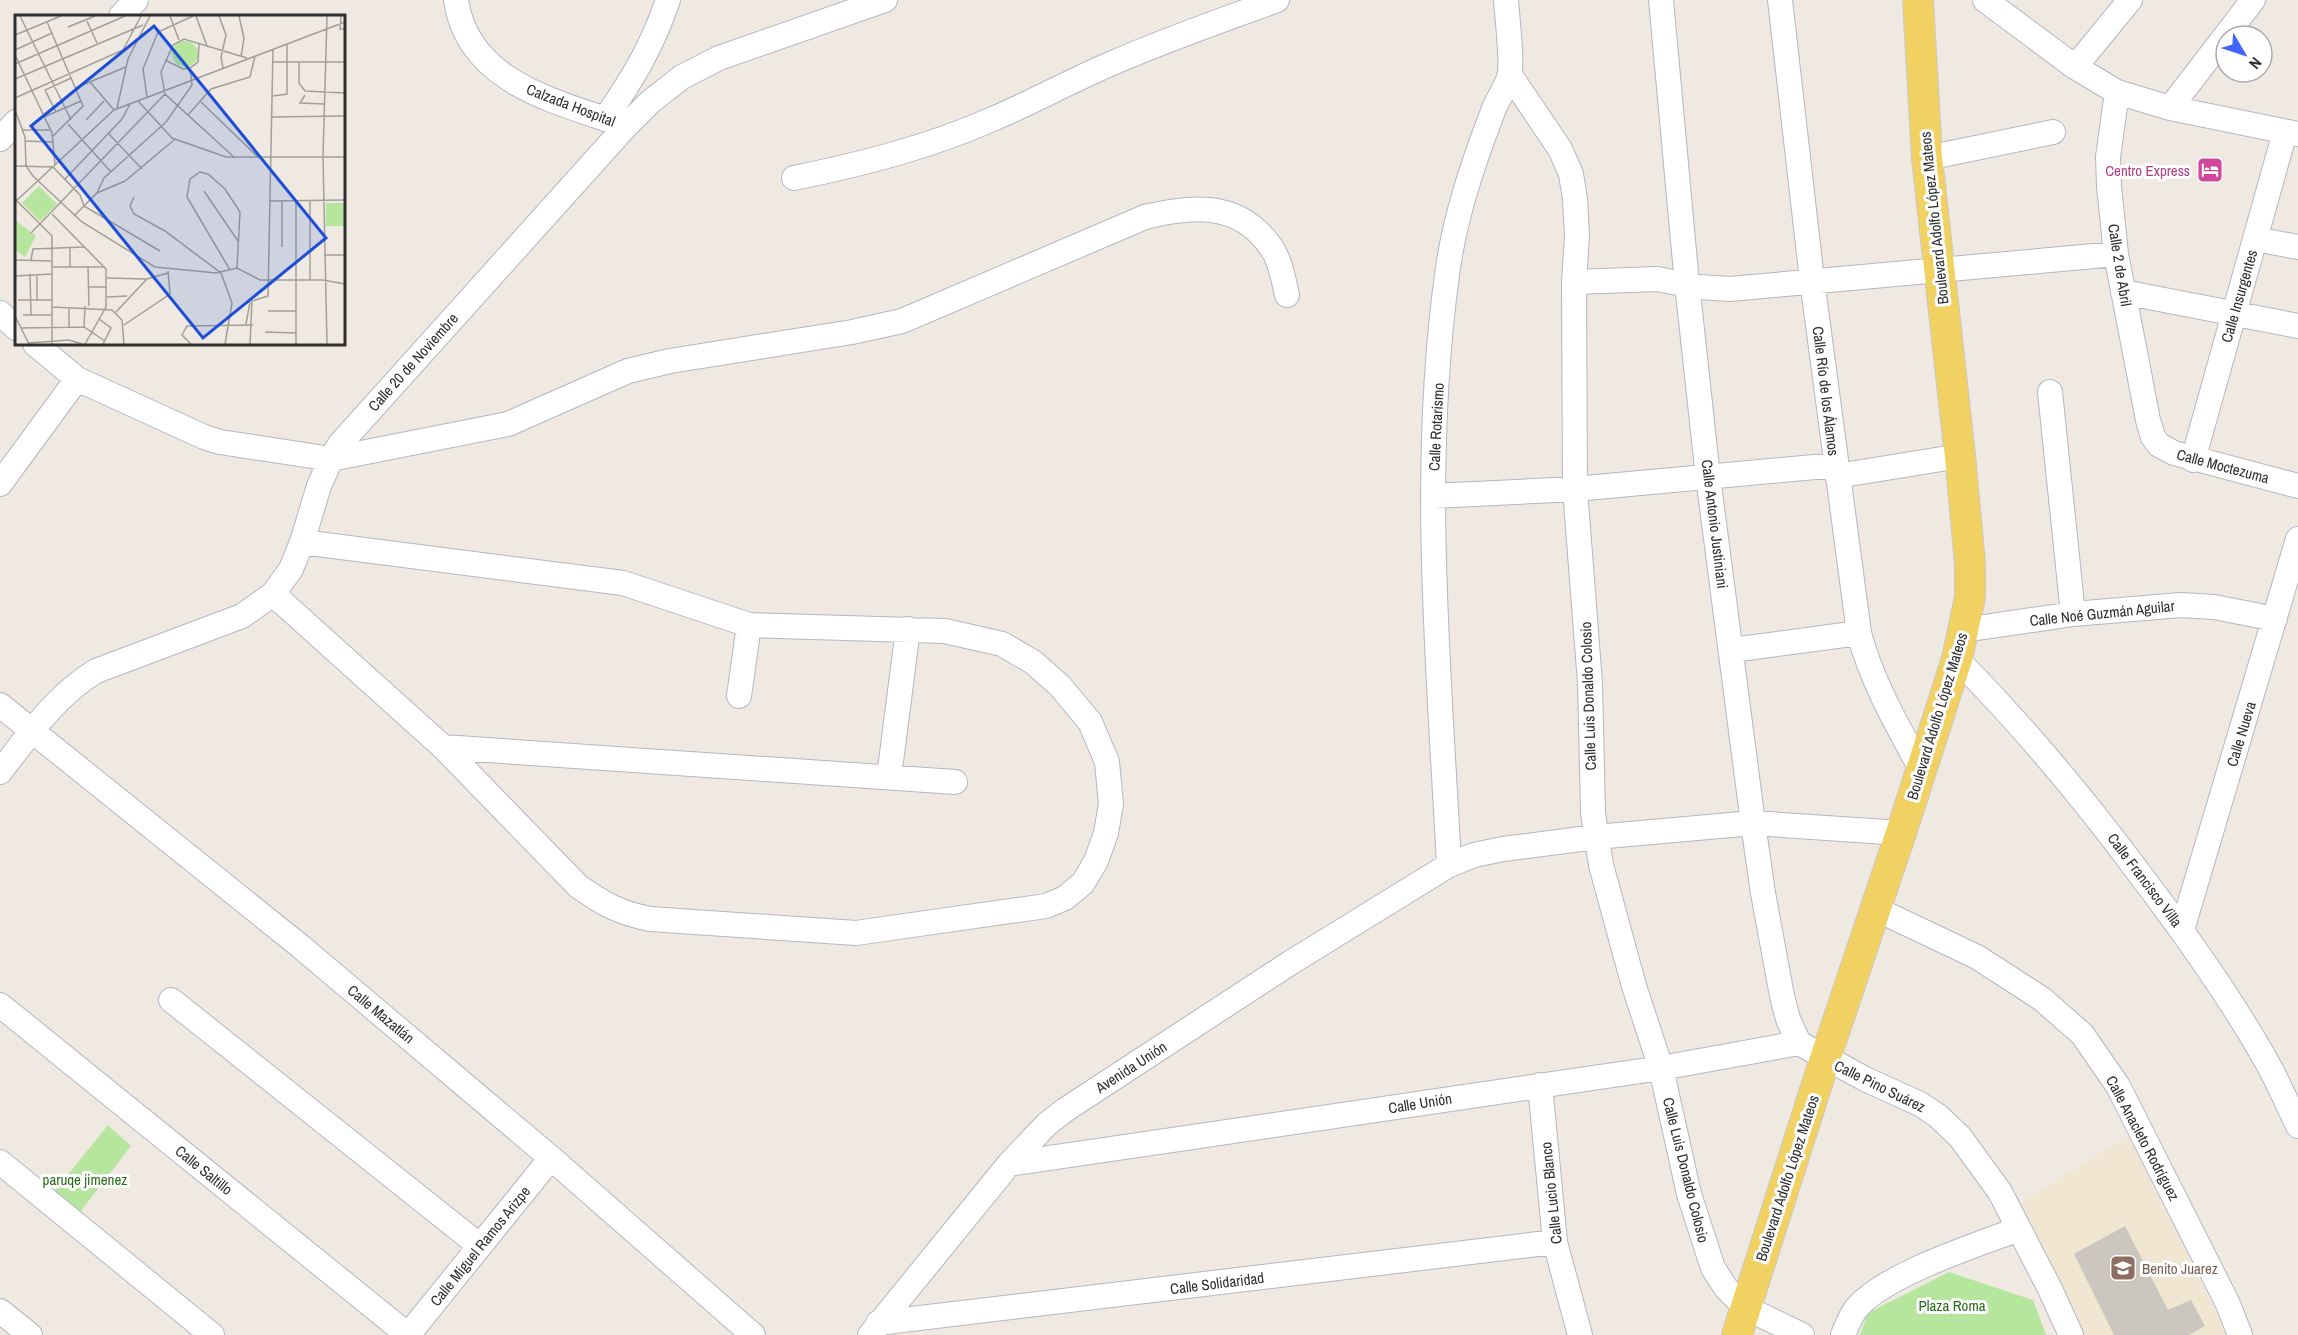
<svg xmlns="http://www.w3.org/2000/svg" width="2298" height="1335" font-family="'Archivo Narrow',sans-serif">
<rect width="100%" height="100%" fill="#efe9e1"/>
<path fill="#f0e6d1" d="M2128,1136L2227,1335H2085L2022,1202Z"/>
<path fill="#b6e59e" d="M108,1125L131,1146L80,1212L54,1192Z
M1949,1272L2033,1300L2046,1335H1860L1868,1313Z"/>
<path fill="#cbc7bf" d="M2125,1226L2168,1310L2191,1300L2205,1326L2189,1335H2114L2074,1254Z"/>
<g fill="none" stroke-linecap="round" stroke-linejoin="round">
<defs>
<path id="minor" d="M456,0C468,84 559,102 626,126
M1661,0L1687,284L1708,477L1753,823L1763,893L1782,996L1788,1019L1799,1043
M1780,0L1812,280L1859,633C1872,682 1897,725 1921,769
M1985,0L2075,67L2117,92L2170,108L2298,134
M121,16L136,0
M2075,67L2130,0
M1510,75L1560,149L1571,174L1575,199L1577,235L1574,282L1575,489L1590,683L1593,813L1601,865L1634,986L1661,1068L1689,1194L1713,1268L1726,1288L1746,1308L1802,1335
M2117,92L2108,157L2109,186L2116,254L2148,420L2153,437L2159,445L2174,453L2298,486
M2170,108L2253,0
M605,119C633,78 652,47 668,0
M0,139L16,122
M1927,158L2053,132
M794,178C862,164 930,147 995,118C1035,101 1074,79 1115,62C1168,39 1223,20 1277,0
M2255,239L2298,247
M1574,282L1657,279L1699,287L1730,289L2116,254
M2123,292L2298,326
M0,313L16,328
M35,344L77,379L204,437L220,442L331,459L508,424L628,371L670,361L852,332L902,321L1145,217C1190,206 1236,201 1268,243C1280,257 1283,278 1287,295
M2050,392L2073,614
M2193,460L2285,132
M1837,476L1960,456
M0,484L77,379
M1433,496L1575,489L1836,465
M273,594L443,747L578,886C603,904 620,913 650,919L856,933L1046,906L1065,898L1083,883L1096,861L1106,833L1111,804L1107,762L1090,722L1060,686L1033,662L1002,644L945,631L749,625L623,583L302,542
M1964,630L2073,614L2181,605L2214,607L2275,619
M1732,650L1859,633
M1957,659C2024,727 2085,800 2142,877C2186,935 2228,994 2264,1057C2277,1079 2287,1103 2298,1126
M739,696L749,625
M0,705L300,946L551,1158L753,1335
M443,747L955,782
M0,772C29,735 55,696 96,671L242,616L273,594L291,569L302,542L319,486L331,459L340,444L626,126L650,102L682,77L719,58L885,0
M889,777L908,629
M1449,865C1439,669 1420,471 1447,275C1454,220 1472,166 1492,114C1496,101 1505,90 1509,77C1513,66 1507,15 1506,0
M1876,909L1977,957L2042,999L2082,1034L2118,1086L2228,1304L2240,1335
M2182,930L2298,539
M171,1000L480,1246
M0,1005L408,1335
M1540,1085L1555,1242L1580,1335
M0,1162L212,1335
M1009,1164L1661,1068L1799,1043L1865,1079L1920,1104L1938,1116L1960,1137L2000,1192L2050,1289L2071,1335
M0,1311L30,1335
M878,1323L1555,1242
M408,1335L551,1158
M870,1335L1009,1164L1047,1124L1065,1110L1290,963L1449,865L1474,855L1503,849L1596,837L1753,823L1901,833
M1843,1335C1846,1327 1850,1318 1855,1310C1882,1275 1977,1245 2019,1229"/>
<path id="major" d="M1737,1335L1825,1059L1901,833L1957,659L1970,597V563L1960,456L1927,158L1918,0"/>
</defs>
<use href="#minor" stroke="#b4b7c1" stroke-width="26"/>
<use href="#major" stroke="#c9c9c9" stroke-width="32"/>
<use href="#minor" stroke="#fff" stroke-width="24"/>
<use href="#major" stroke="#f2d163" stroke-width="30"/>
</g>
<defs>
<symbol id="hotel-square" viewBox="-11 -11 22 22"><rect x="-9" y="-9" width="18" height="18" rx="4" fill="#d1479c" stroke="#fff"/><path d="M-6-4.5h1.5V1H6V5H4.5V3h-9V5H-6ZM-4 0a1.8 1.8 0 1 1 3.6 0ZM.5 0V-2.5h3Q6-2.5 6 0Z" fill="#fff"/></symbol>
<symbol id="school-square" viewBox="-11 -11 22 22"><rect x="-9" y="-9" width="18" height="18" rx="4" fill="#8d6e63" stroke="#fff"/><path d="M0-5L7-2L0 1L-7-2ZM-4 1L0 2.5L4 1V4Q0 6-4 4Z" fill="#fff"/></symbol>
</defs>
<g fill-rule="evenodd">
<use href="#hotel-square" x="2195" y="155" width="30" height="30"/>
<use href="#school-square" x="2108" y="1253" width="30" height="30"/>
</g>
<g text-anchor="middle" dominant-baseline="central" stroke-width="6" stroke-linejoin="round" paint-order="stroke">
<g font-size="15" fill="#2e2e2e" stroke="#fff">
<text transform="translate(571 105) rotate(21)">Calzada Hospital</text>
<text transform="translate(1934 218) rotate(-96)">Boulevard Adolfo López Mateos</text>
<text transform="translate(2120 265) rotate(81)">Calle 2 de Abril</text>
<text transform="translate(2239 296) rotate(-74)">Calle Insurgentes</text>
<text transform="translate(413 362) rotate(-48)">Calle 20 de Noviembre</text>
<text transform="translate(1826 391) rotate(83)">Calle Río de los Álamos</text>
<text transform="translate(1436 427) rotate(-87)">Calle Rotarismo</text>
<text transform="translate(2223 466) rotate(15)">Calle Moctezuma</text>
<text transform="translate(1715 524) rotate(83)">Calle Antonio Justiniani</text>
<text transform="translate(2102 613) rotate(-6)">Calle Noé Guzmán Aguilar</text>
<text transform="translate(1588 696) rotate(-92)">Calle Luis Donaldo Colosio</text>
<text transform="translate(1937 716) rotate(-73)">Boulevard Adolfo López Mateos</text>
<text transform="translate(2241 734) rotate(-73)">Calle Nueva</text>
<text transform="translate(2145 880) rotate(53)">Calle Francisco Villa</text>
<text transform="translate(381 1014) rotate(40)">Calle Mazatlán</text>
<text transform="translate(1131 1067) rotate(-33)">Avenida Unión</text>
<text transform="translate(1880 1086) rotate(26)">Calle Pino Suárez</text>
<text transform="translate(1420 1103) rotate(-9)">Calle Unión</text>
<text transform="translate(2143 1138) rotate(62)">Calle Anacleto Rodríguez</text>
<text transform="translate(204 1170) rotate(39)">Calle Saltillo</text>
<text transform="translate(1686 1170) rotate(76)">Calle Luis Donaldo Colosio</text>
<text transform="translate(1787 1178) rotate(-72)">Boulevard Adolfo López Mateos</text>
<text transform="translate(1551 1193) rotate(-96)">Calle Lucio Blanco</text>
<text transform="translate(480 1246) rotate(-51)">Calle Miguel Ramos Arizpe</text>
<text transform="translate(1217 1283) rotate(-7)">Calle Solidaridad</text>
</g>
<g font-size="15" fill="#b23c85" stroke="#fff" text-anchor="end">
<text x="2190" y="170">Centro Express</text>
</g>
<g font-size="15" fill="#2c6e1b" stroke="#fff">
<text x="85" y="1179">paruqe jimenez</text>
<text x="1952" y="1305">Plaza Roma</text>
</g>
<g font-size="15" fill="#785e54" stroke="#fff" text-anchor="start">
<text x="2142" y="1268">Benito Juarez</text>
</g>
</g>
<g transform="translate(15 15)">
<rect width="330" height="330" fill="#efe9e1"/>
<path d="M157 39a13 13 0 1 1 26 0a13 13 0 1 1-26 0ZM24,171L42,189L25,206L7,188ZM311,188H330V211H311ZM0,205L21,221L10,242L0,235Z" fill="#b6e59e"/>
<path fill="none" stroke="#a29e99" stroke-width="1.5" d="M5,1L56,105M155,1L164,25M181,1L192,31M204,1L211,20L206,42L208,53M224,1L229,23L226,42M326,1L325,14H330M71,4L82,28M32,7L68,91L38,121M53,12L80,1M0,20L46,1M0,35L37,18M0,40L37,118L40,150M150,45L168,54L175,53L183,47L184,29M257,47H330M284,48V68L290,76L330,78M0,49L110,1M0,64L128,10M75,67L99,95M60,73L111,52M290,80L285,88L309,89M258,81L272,79V30M132,82L128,54L143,17L178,1M0,83L108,35L126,1M123,86L157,123L211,142H330M186,87L244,143M102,93L113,44L135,1M0,95L10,122L11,151L18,161L67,207L140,252L201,258L222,253L245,265H308L330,269M41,97L30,75L56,63M173,100L196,74L235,62L240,41M29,102L66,86M257,102L330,101M71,105L89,86M53,109L96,157M8,115H36M94,119L127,154M10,126L39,127M220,143L150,79L146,57L158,30L169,24L232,43M0,151L38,152L65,180L69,191L145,236M50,164L107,104L115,89M189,176L223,226M82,178L89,163L151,107L177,70L175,53M119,182L115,191L119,199L150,216L206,258L217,288L210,329M0,184L37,221V329M254,186L330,185M267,186V232M0,187L99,95L330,7M37,199L91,254V292L70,329M59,201L82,178L110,166L159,125M16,218L150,79M309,240H330M0,245L37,246M16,245L18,234L69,232M37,252H90M55,252V233M73,252L74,291M215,255L172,182L175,164L185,157L193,159L210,174L225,197L222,253M15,259L16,300M22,259V285M0,261L37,259M92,263L131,264M295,265V185M73,272H92M92,282L112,281M3,285H37M37,292L97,295L107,305L109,329M253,296H281M101,297L132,264L153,258M8,300H37M0,301L14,329M84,304L96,313L88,329M231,309L235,287M109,310L155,279L153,256M54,312V292M69,312L70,291M6,313L69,312L90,326M250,317L281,318M14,328L54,325L67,329M176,329L167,320L172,311L238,310M235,329L237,286L253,281L258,34M281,329V186M312,329L308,142L312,1"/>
<path fill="#1d4ed8" fill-opacity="0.15" stroke="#1d4ed8" stroke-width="3" d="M139,11L311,223L188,323L16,111Z"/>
<rect width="330" height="330" fill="none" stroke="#2e2e2e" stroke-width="3"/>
</g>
<g transform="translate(2244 54) rotate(129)"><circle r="28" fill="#ffffff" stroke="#ababab" stroke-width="1.5"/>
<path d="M0-4.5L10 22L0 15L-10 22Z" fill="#4264fb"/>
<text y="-9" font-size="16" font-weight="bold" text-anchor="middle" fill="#2e2e2e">N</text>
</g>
</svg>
